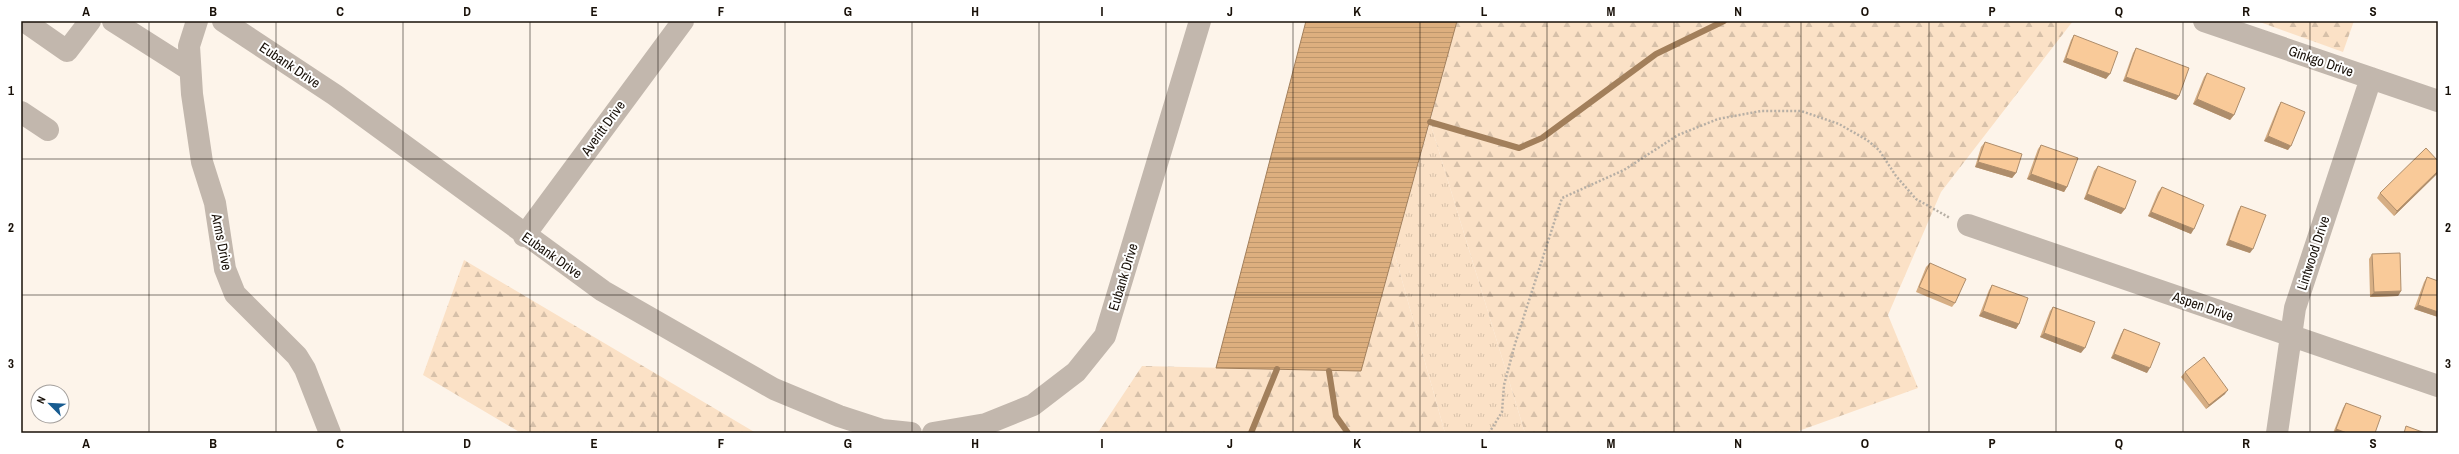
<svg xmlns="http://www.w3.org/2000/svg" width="2459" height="454" font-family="'Archivo Narrow',sans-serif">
<defs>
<pattern id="grass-tufts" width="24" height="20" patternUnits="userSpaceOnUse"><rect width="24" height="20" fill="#fbe1c6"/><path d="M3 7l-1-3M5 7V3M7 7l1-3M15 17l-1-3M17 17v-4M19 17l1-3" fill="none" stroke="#d6c0a9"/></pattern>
<pattern id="forest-firs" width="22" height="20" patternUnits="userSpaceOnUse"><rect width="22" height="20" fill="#fbe1c6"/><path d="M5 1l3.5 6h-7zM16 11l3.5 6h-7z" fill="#d6c0a9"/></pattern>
<pattern id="water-rules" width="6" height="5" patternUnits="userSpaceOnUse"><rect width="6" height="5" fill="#ddaf7f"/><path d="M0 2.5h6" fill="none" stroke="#bd966c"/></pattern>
</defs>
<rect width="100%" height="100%" fill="#fdf4ea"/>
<path fill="url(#grass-tufts)" d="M1430,122L1525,433H1445L1394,252Z"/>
<path fill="url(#forest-firs)" d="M1457,21H2073L1941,192L1888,315L1918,388L1793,433H1525L1430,122Z
M2257,21H2354L2343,52Z
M1394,252L1445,433H1093L1099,431L1142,366L1361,371Z
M464,260L756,433H521L423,375Z"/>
<path fill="url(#water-rules)" stroke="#a27f5b" d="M1306,21H1457L1361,371L1216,368Z"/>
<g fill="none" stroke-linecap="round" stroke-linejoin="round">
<path stroke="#a27f5b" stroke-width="6" d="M1430,122L1519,148L1542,138L1656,54L1724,21
M1329,371L1336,416L1348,433
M1251,433L1277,369"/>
<path stroke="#b7afa5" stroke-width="2.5" stroke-dasharray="2 2" stroke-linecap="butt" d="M1489,433L1502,412L1504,385L1515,344L1562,198L1624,170L1678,135L1718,119L1761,111H1801L1839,124L1867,140L1879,150L1896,176L1916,199L1950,218"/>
<path stroke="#c2b7ad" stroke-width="22" d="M24,21L67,51L90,21
M113,21L190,70
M197,21L189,46L192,94L202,162L215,203L225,269L235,294L297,356L305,369L330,433
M223,21L335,95L603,291L774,389L839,416L882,430L911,433
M2204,21L2438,101
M21,112L48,130
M1968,225L2438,386
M524,236L683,21
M933,433L986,424L1033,405L1076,372L1105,336L1200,21
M2277,433L2295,308L2371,78"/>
</g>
<path fill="#d6ae84" d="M2074,35L2106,79L2063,62L2071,40Z
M2136,48L2179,96L2176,100L2123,81L2133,53Z
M2207,73L2234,115L2230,120L2193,104L2204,77Z
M2281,102L2288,150L2264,141L2278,107Z
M1985,142L2016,173L2012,178L1975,167L1981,147Z
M2041,145L2067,187L2064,192L2027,179L2038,149Z
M2438,161V173L2394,216L2377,198L2380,193Z
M2098,166L2125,209L2121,214L2084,199L2094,171Z
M2162,187L2191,234L2148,216L2158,192Z
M2241,206L2250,253L2226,245L2238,211Z
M2372,254L2401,291L2398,296L2370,297L2369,259Z
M1930,263L1955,303L1952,307L1916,292L1926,267Z
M2427,277L2438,281V317L2414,309L2424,282Z
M1992,285L2019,324L2016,329L1979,316L1989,290Z
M2053,307L2081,353L2040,337L2050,311Z
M2124,329L2147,373L2111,358L2121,334Z
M2185,372L2225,394L2206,409L2181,377Z
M2346,403L2375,433H2333L2343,408Z"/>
<path fill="#ae8d6b" d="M2066,58L2110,74L2106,79L2063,62Z
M2126,77L2179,96L2176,100L2123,81Z
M2197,99L2234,115L2230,120L2193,104Z
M2268,136L2291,146L2288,150L2264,141Z
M1978,162L2016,173L2012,178L1975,167Z
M2438,171V173L2394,216L2397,211Z
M2031,174L2067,187L2064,192L2027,179Z
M2087,194L2125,209L2121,214L2084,199Z
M2151,212L2194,229L2191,234L2148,216Z
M2229,240L2253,249L2250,253L2226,245Z
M2401,291L2398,296L2370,297L2374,292Z
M2418,305L2438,312V317L2414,309Z
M1983,311L2019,324L2016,329L1979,316Z
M2044,333L2085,348L2081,353L2040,337Z
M2114,354L2150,368L2147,373L2111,358Z
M2228,390L2225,394L2206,409L2209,405Z
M2336,429L2347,433H2334Z"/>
<path fill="#f9ca99" stroke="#ae8d6b" d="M2074,35L2118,52L2110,74L2066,58Z
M2136,48L2189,68L2179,96L2126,77Z
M2207,73L2245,88L2234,115L2197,99Z
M2281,102L2305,112L2291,146L2268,136Z
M1985,142L2022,154L2016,173L1978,162Z
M2041,145L2078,158L2067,187L2031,174Z
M2426,148L2438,161V171L2397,211L2380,193Z
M2098,166L2136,181L2125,209L2087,194Z
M2162,187L2204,205L2194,229L2151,212Z
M2241,206L2266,215L2253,249L2229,240Z
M2400,253L2401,291L2374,292L2372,254Z
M1930,263L1966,279L1955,303L1919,287Z
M2427,277L2438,281V312L2418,305Z
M1992,285L2028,298L2019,324L1983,311Z
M2053,307L2095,322L2085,348L2044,333Z
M2124,329L2160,343L2150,368L2114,354Z
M2204,357L2228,390L2209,405L2185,372Z
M2346,403L2381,416L2375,433H2347L2336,429Z
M2406,426L2425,433H2404Z"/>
<path fill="none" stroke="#181008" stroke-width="1" stroke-opacity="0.55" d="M149,21V433M276,21V433M403,21V433M530,21V433M658,21V433M785,21V433M912,21V433M1039,21V433M1166,21V433M1293,21V433M1420,21V433M1547,21V433M1674,21V433M1801,21V433M1929,21V433M2056,21V433M2183,21V433M2310,21V433M21,159H2438M21,295H2438"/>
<g text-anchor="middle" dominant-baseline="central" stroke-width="4" stroke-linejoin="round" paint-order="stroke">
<g font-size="14" fill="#181008" stroke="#fff">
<text transform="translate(2321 61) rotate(19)">Ginkgo Drive</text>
<text transform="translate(290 65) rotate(34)">Eubank Drive</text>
<text transform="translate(603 128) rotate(-54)">Averitt Drive</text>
<text transform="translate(222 242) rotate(79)">Arms Drive</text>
<text transform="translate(2313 253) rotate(-72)">Lintwood Drive</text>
<text transform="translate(552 255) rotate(35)">Eubank Drive</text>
<text transform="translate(1123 277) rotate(-73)">Eubank Drive</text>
<text transform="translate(2203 306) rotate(19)">Aspen Drive</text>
</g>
</g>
<rect width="2459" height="454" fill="none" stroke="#ffffff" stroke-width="44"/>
<g transform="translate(50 404) rotate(294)"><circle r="19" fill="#ffffff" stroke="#a39f9c"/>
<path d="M0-3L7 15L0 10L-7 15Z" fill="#175b90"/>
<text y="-6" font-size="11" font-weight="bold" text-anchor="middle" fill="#181008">N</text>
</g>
<rect x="22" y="22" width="2415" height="410" fill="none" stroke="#181008" stroke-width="1.5"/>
<g font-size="13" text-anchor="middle" font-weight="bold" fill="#181008">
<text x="86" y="16">A</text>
<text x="213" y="16">B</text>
<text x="340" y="16">C</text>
<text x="467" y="16">D</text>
<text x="594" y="16">E</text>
<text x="721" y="16">F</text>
<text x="848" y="16">G</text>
<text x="975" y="16">H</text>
<text x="1102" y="16">I</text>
<text x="1230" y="16">J</text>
<text x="1357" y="16">K</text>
<text x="1484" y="16">L</text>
<text x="1611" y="16">M</text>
<text x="1738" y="16">N</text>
<text x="1865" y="16">O</text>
<text x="1992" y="16">P</text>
<text x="2119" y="16">Q</text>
<text x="2246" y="16">R</text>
<text x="2373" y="16">S</text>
<text x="11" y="95">1</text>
<text x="2448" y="95">1</text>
<text x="11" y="232">2</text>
<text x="2448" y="232">2</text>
<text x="11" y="368">3</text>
<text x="2448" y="368">3</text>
<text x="86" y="448">A</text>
<text x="213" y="448">B</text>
<text x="340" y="448">C</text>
<text x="467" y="448">D</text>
<text x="594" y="448">E</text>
<text x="721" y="448">F</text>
<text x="848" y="448">G</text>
<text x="975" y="448">H</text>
<text x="1102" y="448">I</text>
<text x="1230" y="448">J</text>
<text x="1357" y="448">K</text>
<text x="1484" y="448">L</text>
<text x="1611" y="448">M</text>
<text x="1738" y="448">N</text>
<text x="1865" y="448">O</text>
<text x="1992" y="448">P</text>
<text x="2119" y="448">Q</text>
<text x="2246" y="448">R</text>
<text x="2373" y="448">S</text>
</g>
</svg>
